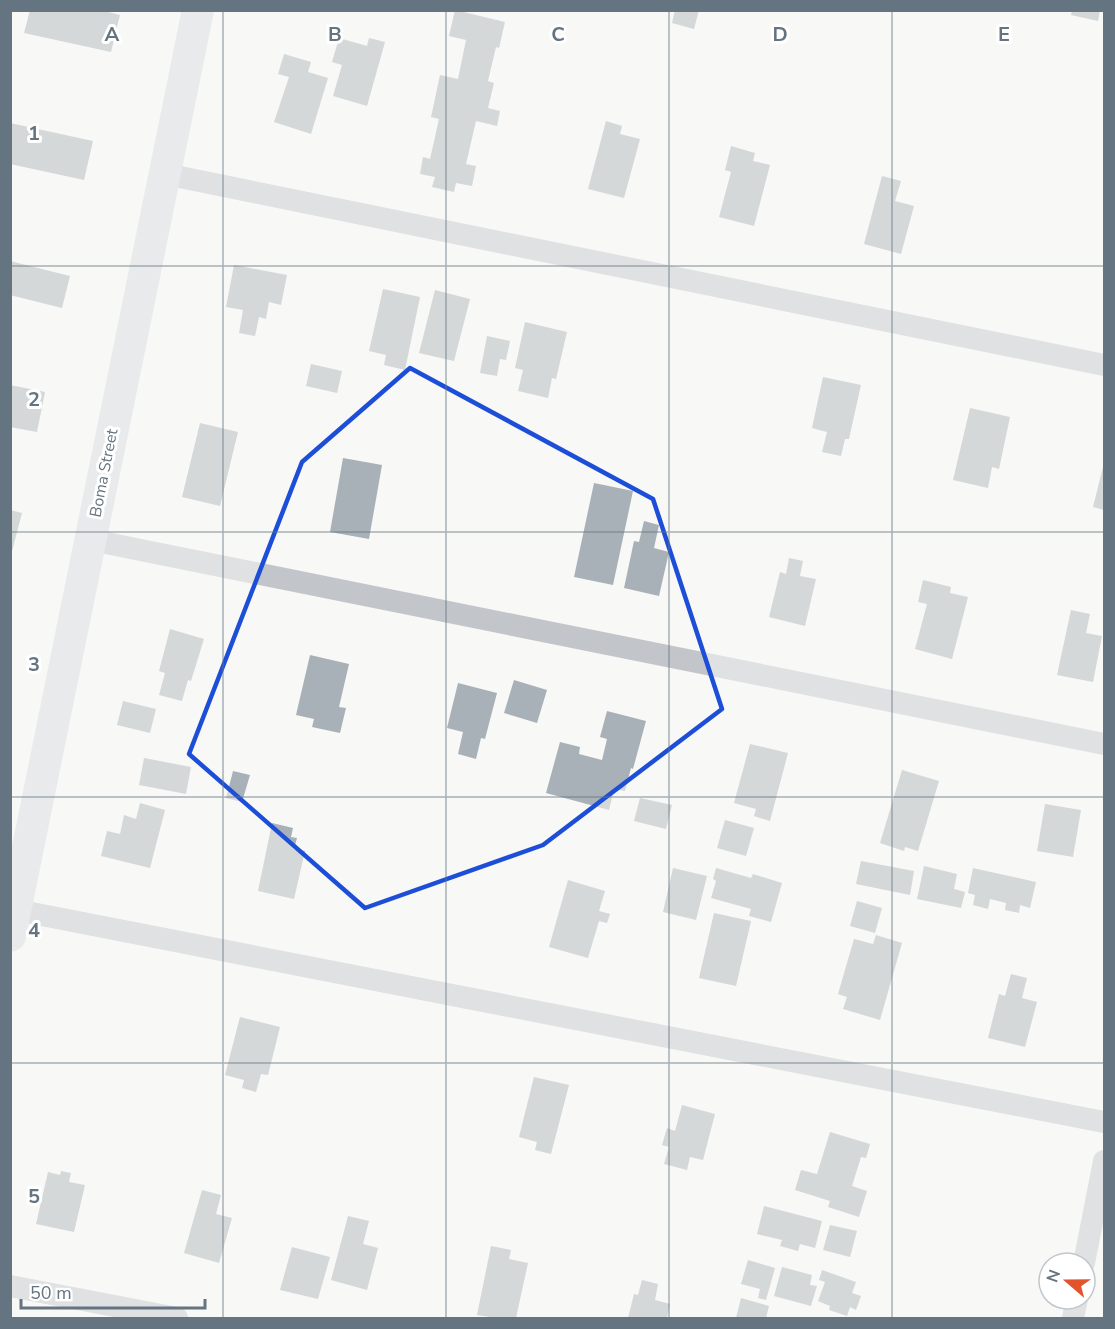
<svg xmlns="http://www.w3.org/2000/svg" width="1115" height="1329" font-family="'Nunito Sans',sans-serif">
<rect width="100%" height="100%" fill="#f8f8f6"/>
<path fill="#a8b1b7" d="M30,10H100L120,15L111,52L24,33Z
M455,10L505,22L499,48L496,47L488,81L494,83L488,108L500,111L497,126L476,121L466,164L476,166L472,186L456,183L454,192L432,187L435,177L420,174L423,157L430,159L439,119L431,117L440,75L458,79L466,40L449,36Z
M675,10H699L694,29L672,23Z
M1072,10H1100L1098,21L1071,15Z
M339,38L367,46L369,38L385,42L367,106L333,96L342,65L332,62Z
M284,54L311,62L308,72L328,78L311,134L274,122L289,77L278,74Z
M606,121L622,126L620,134L640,139L624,198L588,189Z
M10,123L93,141L84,180L10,164Z
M731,146L755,153L753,161L770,165L754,226L719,217L731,172L725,170Z
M882,176L901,181L895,201L914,206L901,254L864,244Z
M10,261L70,276L62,308L10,295Z
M234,265L287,275L281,305L269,302L266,319L259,317L255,336L239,333L243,310L226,307Z
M383,289L420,297L405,370L384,365L386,355L369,351Z
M435,290L470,299L454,361L419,353Z
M525,322L567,332L556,379L552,378L548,398L518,391L523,370L515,368Z
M487,336L510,341L506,360L500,359L497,376L480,373Z
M311,364L342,371L337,393L306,386Z
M823,377L861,385L849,439H845L841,456L822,452L827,432L812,428Z
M10,385L45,392L37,432L10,427Z
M970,408L1010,417L999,469L992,467L988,488L953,480Z
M200,423L238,432L220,506L182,497Z
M343,458L382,465L369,539L330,532Z
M1104,463V510L1093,507Z
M594,483L633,491L613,585L574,577Z
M10,510L22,513L11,555H10Z
M644,521L659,525L654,548L669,552L659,596L624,588L634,541L639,542Z
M789,558L803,561L800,576L816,579L805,626L769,617L780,572L786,574Z
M923,580L951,587L950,593L968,597L952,659L915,649L927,604L918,602Z
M1071,610L1090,614L1086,633L1102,636L1093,682L1057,675Z
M170,629L204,639L191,681L188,680L182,701L159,695L165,673L159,671Z
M310,655L349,664L339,707L346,708L340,733L312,727L314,719L296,715Z
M514,680L547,690L537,723L504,713Z
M458,683L497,693L485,739L481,738L476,759L458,754L463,732L447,728Z
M123,701L156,709L150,733L117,725Z
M607,711L646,721L633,769L631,768L625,791L614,789L609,810L546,793L560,742L580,747L579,754L602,760L607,739L600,737Z
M750,744L788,753L770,821L754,816L756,809L734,803Z
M144,758L191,767L186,794L139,785Z
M902,770L939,781L918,851L905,847L904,851L880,843Z
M233,771L250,775L242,802L226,798Z
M640,798L672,805L666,829L634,821Z
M140,803L165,810L150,868L101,856L107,831L120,834L124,815L136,819Z
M1045,804L1081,810L1073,857L1037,851Z
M725,820L754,828L746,856L717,848Z
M272,823L293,828L291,837L297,838L294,849L305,851L294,899L258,891Z
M861,861L914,871L910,895L856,884Z
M924,866L957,874L954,889L965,892L961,908L917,899Z
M673,868L707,876L696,920L663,912Z
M716,868L751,878L753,874L782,883L771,922L749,916L751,909L711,898L716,881L713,879Z
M973,868L1036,882L1030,908L1020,905L1019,913L1005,910L1006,903L990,899L988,909L973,905L975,895L968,893Z
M568,880L605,891L599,911L610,914L607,923L599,921L588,958L549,947Z
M857,901L882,908L875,933L850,926Z
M714,913L751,921L736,986L699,978Z
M876,935L902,943L880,1020L843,1009L847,997L838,994L854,939L873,944Z
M1011,974L1027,978L1022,998L1037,1002L1025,1047L988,1038L999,994L1005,996Z
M240,1017L280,1027L268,1075L261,1074L256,1092L242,1088L244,1080L225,1075Z
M534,1077L569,1085L551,1154L535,1150L537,1142L519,1137Z
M682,1105L715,1114L703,1160L690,1157L687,1170L664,1164L669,1147L662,1145L667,1128L675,1131Z
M830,1132L870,1144L866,1158L861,1157L852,1186L867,1191L859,1217L828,1207L830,1201L795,1190L801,1170L817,1174Z
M61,1171L71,1173L69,1182L85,1185L74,1232L36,1224L48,1172L60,1175Z
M202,1190L221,1195L216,1214L232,1218L219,1263L184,1253Z
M764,1206L822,1221L815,1248L800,1244L798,1251L780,1246L782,1240L757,1234Z
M348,1216L369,1221L363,1244L378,1248L367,1290L331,1280Z
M830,1225L857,1231L850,1257L823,1250Z
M491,1246L511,1250L509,1259L528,1263L516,1318H496L477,1315Z
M292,1247L330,1257L318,1299L280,1290Z
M748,1260L775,1268L766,1300L758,1298L760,1289L741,1284Z
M782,1267L812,1275L810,1285L817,1286L811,1306L774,1296Z
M822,1270L856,1282L852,1293L861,1296L856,1310L850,1307L847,1316L829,1310L830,1306L818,1301L825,1282L819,1280Z
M642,1280L658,1284L655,1300L670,1304L667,1318H628L634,1294L638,1295Z
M741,1298L769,1306L766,1318H736Z"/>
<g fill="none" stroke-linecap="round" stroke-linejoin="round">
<path stroke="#c2c6ca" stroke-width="22" d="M165,174L1104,365
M91,540L1104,744
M16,910L1104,1122
M1084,1263L1104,1161
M10,1286L177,1318
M1073,1318L1077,1299"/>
<path stroke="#d6dade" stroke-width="32" d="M10,936L198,10"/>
</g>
<path d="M0 0H1115V1329H0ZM410,368L653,499L722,709L543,845L365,908L189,754L302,462Z" fill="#f8f8f6" fill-opacity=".55" fill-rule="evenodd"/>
<path fill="none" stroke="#1d4ed8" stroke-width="4.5" stroke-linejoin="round" d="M410,368L653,499L722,709L543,845L365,908L189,754L302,462Z"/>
<path fill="none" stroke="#647481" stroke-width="1.5" stroke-opacity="0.55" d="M223,10V1318M446,10V1318M669,10V1318M892,10V1318M10,266H1104M10,532H1104M10,797H1104M10,1063H1104"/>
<g text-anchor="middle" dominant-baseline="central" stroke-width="6" stroke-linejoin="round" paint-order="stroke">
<g font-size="16" fill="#647481" stroke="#fff">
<text transform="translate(104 473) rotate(-79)">Boma Street</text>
</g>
</g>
<g font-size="20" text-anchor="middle" font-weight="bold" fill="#647481" stroke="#fff" stroke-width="6" stroke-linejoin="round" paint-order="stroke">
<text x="112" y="41">A</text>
<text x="335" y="41">B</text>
<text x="558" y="41">C</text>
<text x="780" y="41">D</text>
<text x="1004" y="41">E</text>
<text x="34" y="140">1</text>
<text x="34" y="406">2</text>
<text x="34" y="671">3</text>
<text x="34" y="937">4</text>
<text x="34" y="1203">5</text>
</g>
<rect width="1115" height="1329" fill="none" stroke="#647481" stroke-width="24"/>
<g transform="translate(1067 1281) rotate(290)"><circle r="28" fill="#ffffff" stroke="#c1c7cd" stroke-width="1.5"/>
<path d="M0-4.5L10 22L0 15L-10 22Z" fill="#e2552c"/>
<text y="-9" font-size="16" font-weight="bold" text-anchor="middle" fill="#647481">N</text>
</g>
<path d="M21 1299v9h184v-9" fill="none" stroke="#647481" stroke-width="3"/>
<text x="30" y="1299" font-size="18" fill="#647481" stroke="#ffffff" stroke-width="4.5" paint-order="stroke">50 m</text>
</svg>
